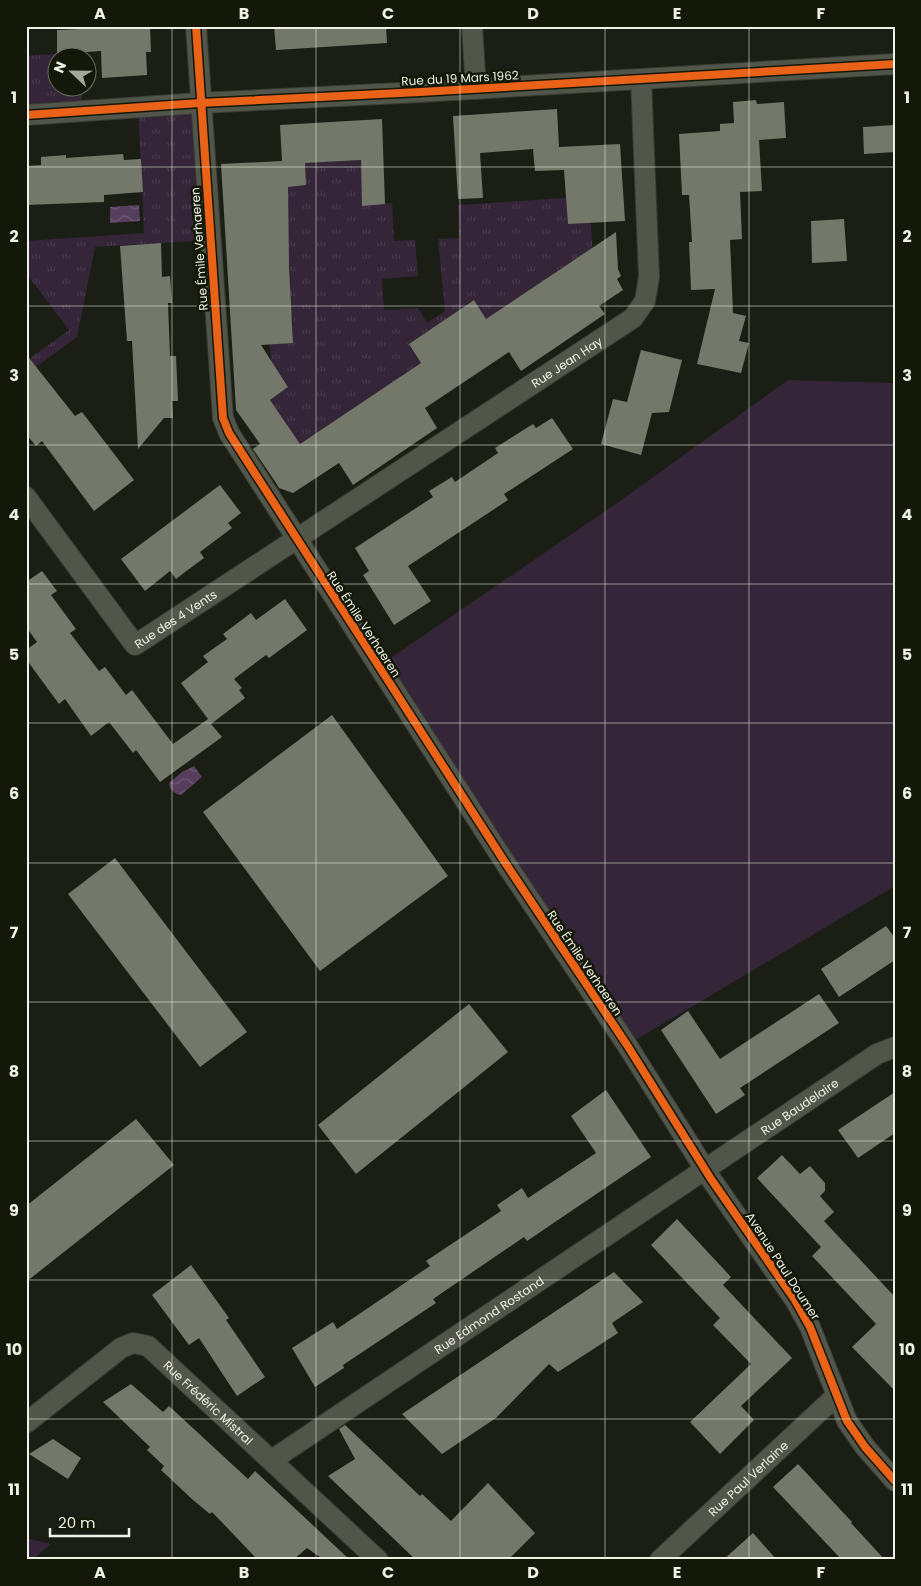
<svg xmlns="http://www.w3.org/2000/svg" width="921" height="1586" font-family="Poppins,sans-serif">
<defs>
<pattern id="grass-tufts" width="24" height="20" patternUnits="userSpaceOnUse" patternTransform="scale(1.25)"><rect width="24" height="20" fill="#342538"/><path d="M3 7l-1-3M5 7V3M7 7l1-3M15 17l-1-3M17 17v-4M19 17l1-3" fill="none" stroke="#483a4b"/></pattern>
<pattern id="water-waves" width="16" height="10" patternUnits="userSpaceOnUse" patternTransform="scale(1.25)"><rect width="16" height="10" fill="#563e5d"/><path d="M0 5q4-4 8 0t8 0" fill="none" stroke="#6f5a74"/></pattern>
</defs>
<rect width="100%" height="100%" fill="#1b1e14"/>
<path fill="url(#grass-tufts)" d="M79,52L80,57L58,58V88H81L83,112L26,115V56Z
M200,103L210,240L95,247L77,337L26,374V361L69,330L26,273V241L144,233L138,107Z
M361,160L363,205L392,203L394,241L415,240L418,276L382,279L384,310L418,308L427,323L445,311L438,239L459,238L458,205L566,198L591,223L593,260L571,262L553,274L500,339L473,300L453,314L466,333L443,348L431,329L409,344L421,363L402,375L415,396L384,389L355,407L368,429L352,439L338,419L300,444L269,401L288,387L275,367H271L270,344L293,343V320L292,316L270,318L269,290L291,289L290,265L268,266L261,188L306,185L305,163Z"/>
<path fill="#342538" d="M788,380L895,383V886L627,1045L379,666L620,501Z
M26,1538L51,1544L32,1560H26Z"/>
<path fill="url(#water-waves)" d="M139,205L140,221L110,223V207Z
M194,766L202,777L181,795C174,793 170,791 169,783L182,772Z"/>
<path fill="#73786a" d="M150,26L151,52H146L147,75L102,78L101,51L57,54V30Z
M274,26H386L387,43L276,50Z
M756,100L757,104L784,102L786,138L759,140L762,191L740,192L742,239L730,240L733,313L746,316L739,341L749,343L741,373L697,364L715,289L691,290L689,242H692L689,195H682L679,134L720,131V124L734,123L733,102Z
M557,109L559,147L620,144L625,221L568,224L564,170L535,171L533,149L480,153L483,198L458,199L453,116Z
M382,119L385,204L362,206L361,160L305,163L306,185L288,187L289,265L293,343L261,345L288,387L270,400L300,444L421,363L409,344L474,300L486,319L616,232L618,269L621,276L617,279L623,290L599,306L605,314L521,371L509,352L425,408L437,428L353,485L339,463L293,493L279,488L276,483L253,449L260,444L236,410L221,164L282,161L280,125Z
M895,125V152L864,154L863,127Z
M123,154L124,160L141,159L143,192L104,195V202L26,205V166L41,165V157L66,155V158Z
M844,219L847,261L812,263L811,221Z
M161,243L162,277L170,276L172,303H168L170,356H176L178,401H172L173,418H164L138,449L132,341H127L120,246Z
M641,350L682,360L669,412L652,413L641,455L601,444L613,399L627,402Z
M26,354L75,416L82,412L134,480L94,511L42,441L36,446L26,434Z
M552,418L573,449L504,494L508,500L408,566L431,601L394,625L363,575L369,571L355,548L433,497L429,491L452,477L455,482L498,453L495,448L533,424L536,428Z
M220,485L241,513L228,523L232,528L200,552L204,558L185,572L176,579L170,571L145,591L121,559Z
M42,571L57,591L51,595L76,629L70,633L99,671L105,667L126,695L132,690L173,744L208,719L181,683L208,662L203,656L227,639L223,634L251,613L256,620L285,599L307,630L269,658L266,655L234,679L242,688L239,690L245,698L211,724L222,737L160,782L136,750L133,753L109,722L91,736L65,699L59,704L26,659V650L37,642L26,627V582Z
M332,715L448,876L320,971L203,812Z
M115,858L247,1032L200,1067L68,894Z
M886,926L895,938V960L839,997L821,969Z
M819,994L839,1023L740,1088L745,1095L716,1114L661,1030L688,1011L720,1059Z
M469,1004L508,1052L356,1174L318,1125Z
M606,1090L651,1157L527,1241L524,1237L433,1299L436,1303L343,1365L344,1368L315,1387L292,1348L333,1322L337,1329L430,1266L426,1261L501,1211L497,1205L522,1188L528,1198L596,1153L571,1116Z
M895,1092V1133L858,1158L838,1130Z
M136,1119L174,1165L26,1282V1206Z
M782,1155L800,1174L810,1166L825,1183V1191L820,1196L834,1212L824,1221L895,1297V1391L852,1347L876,1324L812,1256L821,1247L757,1178Z
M677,1219L731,1277L723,1285L792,1358L741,1406L754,1420L720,1454L690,1422L751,1364L713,1325L720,1318L651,1245Z
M191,1265L229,1318L226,1320L265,1377L237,1396L199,1338L189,1345L152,1295Z
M614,1272L643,1302L612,1323L618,1333L558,1372L549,1364L496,1418L442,1454L402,1414Z
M131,1384L163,1412L169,1406L248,1479L255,1471L350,1560H324L307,1548L293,1560H258L212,1512L210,1514L193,1500L161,1470L164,1466L147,1450L150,1447L103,1402Z
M345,1425L420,1496L422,1494L451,1521L488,1483L535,1533L508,1560H416L328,1476L355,1459L339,1429Z
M53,1439L81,1458L68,1479L29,1454Z
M798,1464L852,1522L851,1523L885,1560H842L773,1487Z
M753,1533L777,1560H723Z"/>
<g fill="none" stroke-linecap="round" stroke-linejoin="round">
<defs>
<g id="minor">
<path d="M196,26L223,418L229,433L506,864L627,1045L711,1179L795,1300L810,1327L847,1421L865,1447L895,1481"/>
<path d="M472,26L476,89"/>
<path d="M26,115L200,103L420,92L895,64"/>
<path id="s1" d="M26,497L135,645L633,318L645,301L649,277L641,79"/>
<path id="s2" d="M26,1423L121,1348L133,1343L148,1346L378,1560"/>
<path id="s3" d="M272,1460L877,1054L895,1047"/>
<path id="s4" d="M660,1560L836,1396"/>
</g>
</defs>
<use href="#minor" stroke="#383b32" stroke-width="22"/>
<use href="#minor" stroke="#52564a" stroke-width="20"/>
<defs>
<path id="cycleway" d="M196,26L223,418L229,433L506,864L627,1045L711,1179L795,1300L810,1327L847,1421L865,1447L895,1481
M26,115L200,103L420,92L895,64"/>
</defs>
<use href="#cycleway" stroke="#131808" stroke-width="11"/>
<use href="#cycleway" stroke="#ea6118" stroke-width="8"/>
</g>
<path fill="none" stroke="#eef2e7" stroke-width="1" stroke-opacity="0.55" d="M172,26V1560M316,26V1560M460,26V1560M605,26V1560M749,26V1560M26,167H895M26,306H895M26,445H895M26,584H895M26,723H895M26,863H895M26,1002H895M26,1141H895M26,1280H895M26,1419H895"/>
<g text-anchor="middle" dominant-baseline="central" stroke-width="5" stroke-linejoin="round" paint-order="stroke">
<g font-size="12" fill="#eef2e7" stroke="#131808">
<text transform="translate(460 78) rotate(-3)">Rue du 19 Mars 1962</text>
<text transform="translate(199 249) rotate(-94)">Rue Émile Verhaeren</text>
<text stroke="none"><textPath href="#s1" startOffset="700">Rue Jean Hay</textPath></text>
<text stroke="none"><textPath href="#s1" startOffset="232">Rue des 4 Vents</textPath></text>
<text transform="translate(364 624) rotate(57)">Rue Émile Verhaeren</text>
<text transform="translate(585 963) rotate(56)">Rue Émile Verhaeren</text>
<text stroke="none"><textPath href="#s3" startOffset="635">Rue Baudelaire</textPath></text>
<text transform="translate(783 1266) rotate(57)">Avenue Paul Doumer</text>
<text stroke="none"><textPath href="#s3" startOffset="261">Rue Edmond Rostand</textPath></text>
<text stroke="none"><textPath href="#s2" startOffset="232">Rue Frédéric Mistral</textPath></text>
<text stroke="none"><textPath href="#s4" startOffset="120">Rue Paul Verlaine</textPath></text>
</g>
</g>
<rect width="921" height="1586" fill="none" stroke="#131808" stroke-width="55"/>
<g transform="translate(72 72) rotate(292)"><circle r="24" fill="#131808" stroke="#6b6f61"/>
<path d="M0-4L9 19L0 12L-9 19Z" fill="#a4a89d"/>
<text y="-8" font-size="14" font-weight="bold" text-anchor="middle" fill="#eef2e7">N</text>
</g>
<path d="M50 1528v8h79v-8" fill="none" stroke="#eef2e7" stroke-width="2.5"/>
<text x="58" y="1528" font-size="15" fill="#eef2e7" stroke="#131808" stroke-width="4" paint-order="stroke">20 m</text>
<rect x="28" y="28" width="866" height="1530" fill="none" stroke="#eef2e7" stroke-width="2"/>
<g font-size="16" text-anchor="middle" font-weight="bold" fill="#eef2e7">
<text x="100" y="19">A</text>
<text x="244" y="19">B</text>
<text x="388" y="19">C</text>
<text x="533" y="19">D</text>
<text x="677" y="19">E</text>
<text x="821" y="19">F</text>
<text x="14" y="103">1</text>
<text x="907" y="103">1</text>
<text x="14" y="242">2</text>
<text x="907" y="242">2</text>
<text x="14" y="381">3</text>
<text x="907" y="381">3</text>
<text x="14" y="520">4</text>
<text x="907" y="520">4</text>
<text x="14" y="660">5</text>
<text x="907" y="660">5</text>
<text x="14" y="799">6</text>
<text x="907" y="799">6</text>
<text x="14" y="938">7</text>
<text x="907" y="938">7</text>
<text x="14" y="1077">8</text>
<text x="907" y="1077">8</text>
<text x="14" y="1216">9</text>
<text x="907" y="1216">9</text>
<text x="14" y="1355">10</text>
<text x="907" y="1355">10</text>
<text x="14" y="1495">11</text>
<text x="907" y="1495">11</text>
<text x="100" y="1578">A</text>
<text x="244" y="1578">B</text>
<text x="388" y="1578">C</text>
<text x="533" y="1578">D</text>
<text x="677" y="1578">E</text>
<text x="821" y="1578">F</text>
</g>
</svg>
